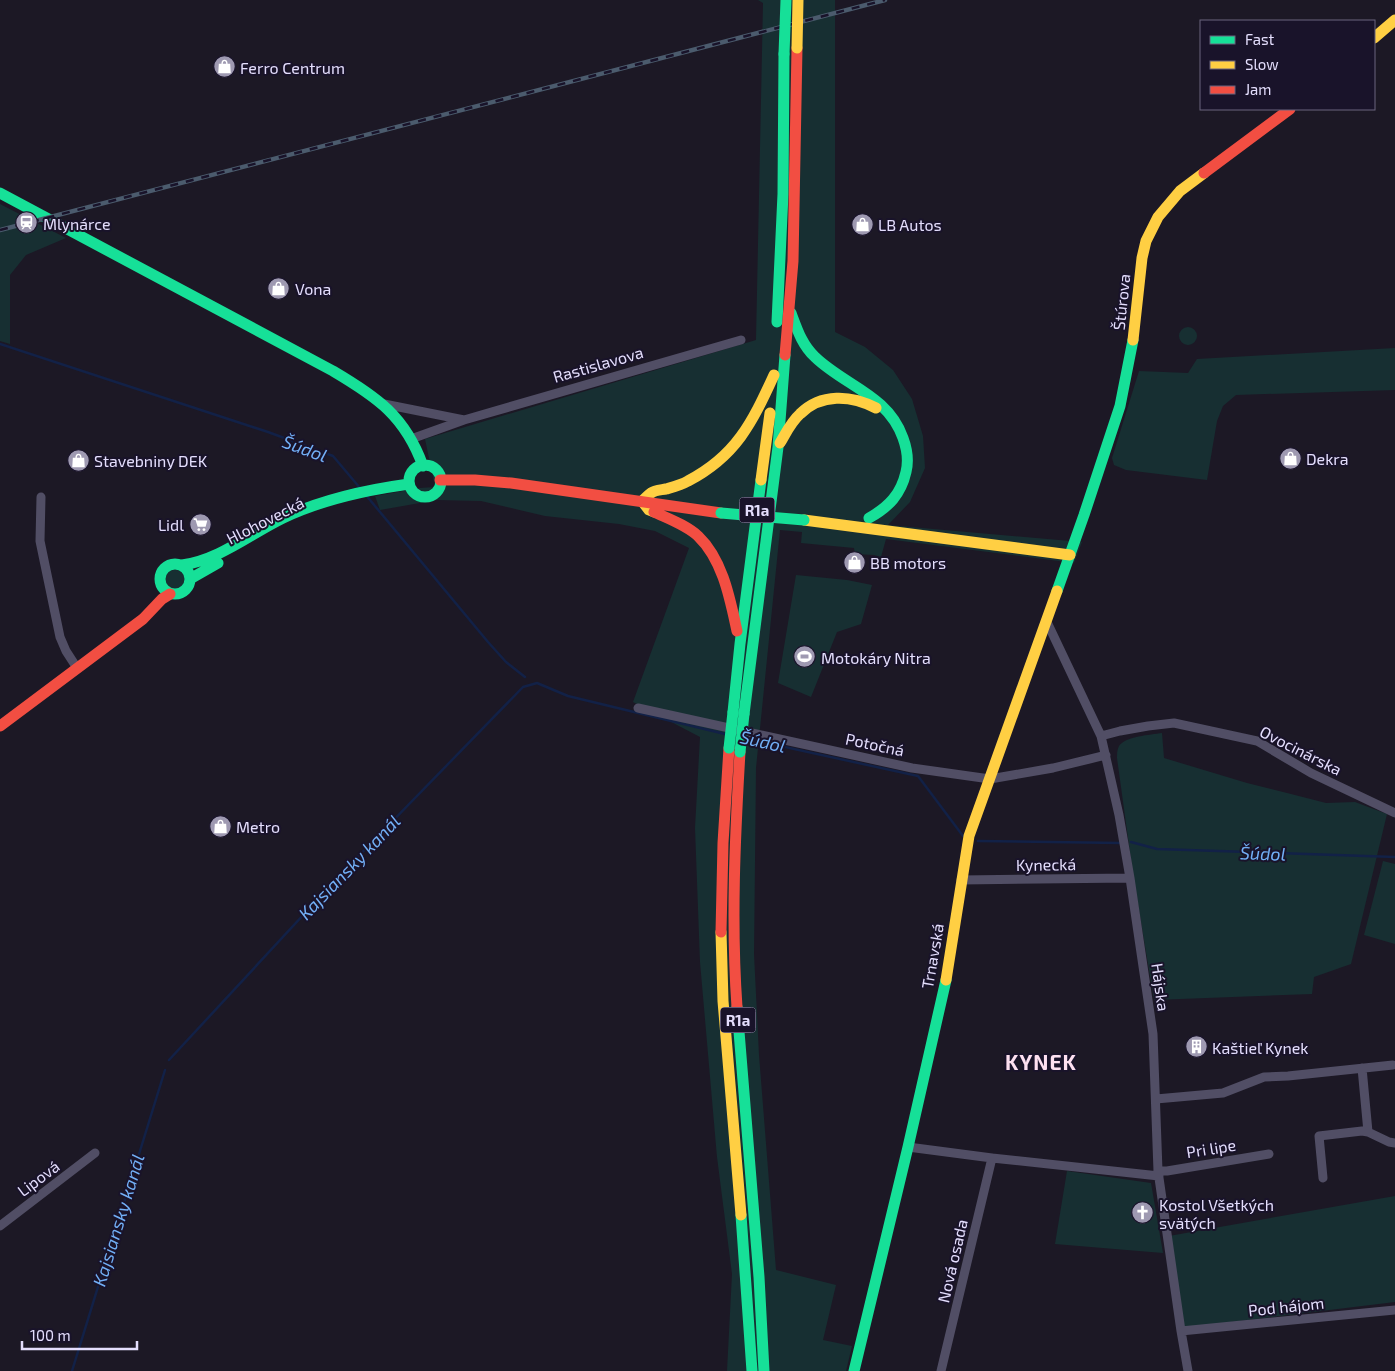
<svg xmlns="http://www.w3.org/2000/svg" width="1395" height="1371" font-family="'Exo 2',sans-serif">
<rect width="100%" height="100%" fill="#1c1825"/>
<path fill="#172f32" d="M758,0H835V332L865,347L893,370L912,399L923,436L925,468L910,502L888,525L1082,542L1074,563L886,539L881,557L874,555L855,554L854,548L801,543L802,532L780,530L756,768L754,954L759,1055L776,1270L836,1285L823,1340L852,1346L846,1371H727L732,1274L717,1157L700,962L695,828L700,737L633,702L689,548L655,531L619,524L545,516L481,501L437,500L380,510L375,496L420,488L435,487L425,439L756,340L763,3Z
M0,204L66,238L26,255L10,275V344L0,341Z
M1179 336a9 9 0 1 1 18 0a9 9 0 1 1-18 0Z
M1395,348V390L1236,395L1223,406L1217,421L1207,480L1126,470L1114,465L1112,458L1139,371L1188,373L1197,359Z
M165 579a10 10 0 1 1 20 0a10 10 0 1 1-20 0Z
M796,575L847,580L872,585L861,624L837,632L811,697L778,683Z
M1162,733L1164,758L1247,783L1291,794L1326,803L1355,802L1387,814L1351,964L1314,977L1312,994L1154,1000L1133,874L1117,758C1117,754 1117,750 1119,746C1126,736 1150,735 1162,733Z
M1383,861L1395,864V944L1364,935Z
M1067,1171L1151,1183L1163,1253L1055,1244Z
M1395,1196V1302L1183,1328L1169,1236Z"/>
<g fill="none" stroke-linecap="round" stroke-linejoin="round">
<path stroke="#122147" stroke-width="2.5" d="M0,344L268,432L333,456L360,488
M365,494L488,642L506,662L525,677
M748,739L918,776L963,836
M978,841L1120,843
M1131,842L1157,849L1395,857
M169,1060L344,871L523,687L537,683L568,696L725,734
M72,1371L165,1070"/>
<path stroke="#514e65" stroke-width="9" d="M384,404L464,420
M411,439L464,420L741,340
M41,497L40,541L60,637L66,651L77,668
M1046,620L1101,736L1119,815L1130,878L1153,1034L1158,1171L1181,1331L1188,1371
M638,708L912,768L990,779L1053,768L1106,755
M1101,736L1120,731L1148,726L1174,723L1257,741L1311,773L1395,813
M961,880L1130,878
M1156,1099L1223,1093L1264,1077L1288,1076L1393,1065
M1368,1132L1389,1142L1395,1143
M908,1147L992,1158L1159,1176
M1158,1171H1167L1269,1154
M1323,1178L1319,1136L1362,1131L1368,1132L1362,1068
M0,1226L95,1153
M1181,1331L1395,1310
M941,1371L992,1158"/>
<path stroke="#16e098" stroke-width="11" d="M0,193L333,371C377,397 405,416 423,466
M791,313C797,329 802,345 815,357C845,386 888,395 903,438C907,449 909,460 906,472C901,494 889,507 869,518
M777,322L783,194L784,54
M409 481a16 16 0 1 1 32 0a16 16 0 1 1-32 0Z
M160 579a15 15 0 1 1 30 0a15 15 0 1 1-30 0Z
M182,565C219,560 250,534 283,518C323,499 365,490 409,484
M190,579L218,563
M1057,591L1084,515L1120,406L1133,340
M733,712L740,644L761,480
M744,714L778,447L785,355
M737,1007L759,1277L764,1371
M741,1215L752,1371
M854,1371L908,1147L946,980"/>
<path stroke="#ffcf43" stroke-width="11" d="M1374,38L1395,20
M1133,340L1142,258L1146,241L1158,217L1180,191L1204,173
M780,443C786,433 791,422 800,414C821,393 851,395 876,408
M761,480L770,413
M654,512L649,510L642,501C645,499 648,495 651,493C655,490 661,490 666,489C673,487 681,485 688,481C736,456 752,423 774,375
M804,520L1070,555
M721,932L723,1001L741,1215
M946,980L969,836L1057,591"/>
<path stroke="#f24e42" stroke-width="11" d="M1204,173L1290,109
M785,355L793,261L797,48
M440,480H475L511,483L721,513
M654,512C669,519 686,525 698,536C723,560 730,599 737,631
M0,726L143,619L162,599L170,594
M721,932L723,843L729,748
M737,1007C731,922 735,837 740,752"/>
<defs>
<path id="rail" d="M0,230L885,0"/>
</defs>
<use href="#rail" stroke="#4b5b6d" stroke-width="4.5"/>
<use href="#rail" stroke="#19132a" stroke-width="2.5" stroke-dasharray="8" stroke-linecap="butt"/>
<path stroke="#16e098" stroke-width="11" d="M784,54L786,0
M721,513L804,520
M729,748L733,712
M740,752L744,714"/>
<path stroke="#ffcf43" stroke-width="11" d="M797,48L798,0"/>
</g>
<defs>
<symbol id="shop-disc" viewBox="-11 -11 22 22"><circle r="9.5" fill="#9e99b1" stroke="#19132a"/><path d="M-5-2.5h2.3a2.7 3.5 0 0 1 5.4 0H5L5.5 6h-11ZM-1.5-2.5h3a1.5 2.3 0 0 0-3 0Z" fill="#fff"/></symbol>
<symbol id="station-disc" viewBox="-11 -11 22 22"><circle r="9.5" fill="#9e99b1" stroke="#19132a"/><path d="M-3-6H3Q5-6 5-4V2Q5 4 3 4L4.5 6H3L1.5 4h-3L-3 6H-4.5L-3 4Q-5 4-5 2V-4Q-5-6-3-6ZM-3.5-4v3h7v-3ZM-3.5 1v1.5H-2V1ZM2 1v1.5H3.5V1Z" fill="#fff"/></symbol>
<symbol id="supermarket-disc" viewBox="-11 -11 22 22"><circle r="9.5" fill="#9e99b1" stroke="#19132a"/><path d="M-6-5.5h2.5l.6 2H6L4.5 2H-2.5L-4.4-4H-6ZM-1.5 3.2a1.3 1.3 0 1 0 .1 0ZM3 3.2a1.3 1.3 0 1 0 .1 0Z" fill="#fff"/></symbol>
<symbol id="stadium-disc" viewBox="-11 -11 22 22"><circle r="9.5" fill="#9e99b1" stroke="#19132a"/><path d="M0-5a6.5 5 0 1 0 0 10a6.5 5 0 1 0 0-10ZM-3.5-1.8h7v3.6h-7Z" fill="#fff"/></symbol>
<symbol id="building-disc" viewBox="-11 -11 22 22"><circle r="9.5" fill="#9e99b1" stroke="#19132a"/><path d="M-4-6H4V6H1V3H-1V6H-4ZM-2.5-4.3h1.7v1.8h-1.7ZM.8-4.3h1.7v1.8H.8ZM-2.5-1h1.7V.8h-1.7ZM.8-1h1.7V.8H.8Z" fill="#fff"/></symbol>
<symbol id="church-disc" viewBox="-11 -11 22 22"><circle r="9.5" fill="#9e99b1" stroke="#19132a"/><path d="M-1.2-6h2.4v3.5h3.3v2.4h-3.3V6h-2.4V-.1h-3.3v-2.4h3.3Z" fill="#fff"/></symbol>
</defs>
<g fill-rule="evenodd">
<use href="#shop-disc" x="212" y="54" width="25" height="25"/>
<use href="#station-disc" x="14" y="210" width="25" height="25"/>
<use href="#shop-disc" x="850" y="212" width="25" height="25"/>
<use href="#shop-disc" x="266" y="276" width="25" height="25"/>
<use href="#shop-disc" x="1278" y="446" width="25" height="25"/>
<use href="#shop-disc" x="66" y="448" width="25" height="25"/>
<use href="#supermarket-disc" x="188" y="512" width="25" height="25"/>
<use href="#shop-disc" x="842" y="550" width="25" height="25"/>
<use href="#stadium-disc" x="792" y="644" width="25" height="25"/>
<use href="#shop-disc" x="208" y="814" width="25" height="25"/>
<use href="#building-disc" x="1184" y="1034" width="25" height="25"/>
<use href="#church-disc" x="1130" y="1200" width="25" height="25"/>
</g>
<g text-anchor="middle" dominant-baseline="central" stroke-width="4" stroke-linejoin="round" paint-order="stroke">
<g fill="#19132a" stroke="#a7a1be" stroke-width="1">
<rect x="739.5" y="497.5" width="35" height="25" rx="4"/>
<rect x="720.5" y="1007.5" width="35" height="25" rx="4"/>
</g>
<g font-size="15" font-weight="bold" fill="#e4defd">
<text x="757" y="510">R1a</text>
<text x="738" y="1020">R1a</text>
</g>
<g font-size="16" fill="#e4defd" stroke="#19132a" text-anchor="start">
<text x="240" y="67">Ferro Centrum</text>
<text x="43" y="223">Mlynárce</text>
<text x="878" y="224">LB Autos</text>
<text x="295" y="288">Vona</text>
<text x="1306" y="458">Dekra</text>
<text x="94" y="460">Stavebniny DEK</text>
<text x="184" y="524" text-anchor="end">Lidl</text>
<text x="870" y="562">BB motors</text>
<text x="821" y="657">Motokáry Nitra</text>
<text x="236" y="826">Metro</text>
<text x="1212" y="1047">Kaštieľ Kynek</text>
<text x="1159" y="1204">Kostol Všetkých<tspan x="1159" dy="18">svätých</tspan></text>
</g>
<g font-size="16" fill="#e4defd" stroke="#19132a">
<text transform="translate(1121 302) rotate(-84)">Štúrova</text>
<text transform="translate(598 364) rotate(-16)">Rastislavova</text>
<text transform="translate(265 520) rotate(-27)">Hlohovecká</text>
<text transform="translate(875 744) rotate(12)">Potočná</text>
<text transform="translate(1301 750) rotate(27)">Ovocinárska</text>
<text transform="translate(1046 864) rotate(-1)">Kynecká</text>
<text transform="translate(932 956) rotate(-80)">Trnavská</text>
<text transform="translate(1161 987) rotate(82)">Hájska</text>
<text transform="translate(1211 1148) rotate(-9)">Pri lipe</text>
<text transform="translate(38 1178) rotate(-37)">Lipová</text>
<text transform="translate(952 1261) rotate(-77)">Nová osada</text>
<text transform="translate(1286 1306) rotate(-6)">Pod hájom</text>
</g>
<g font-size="18" font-style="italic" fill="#72aff6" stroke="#19132a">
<text transform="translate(305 448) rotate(20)">Šúdol</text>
<text transform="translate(763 741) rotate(13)">Šúdol</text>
<text transform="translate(1263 853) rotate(2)">Šúdol</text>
<text transform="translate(349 867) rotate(-46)">Kajsiansky kanál</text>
<text transform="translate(118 1220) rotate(-73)">Kajsiansky kanál</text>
</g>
<g font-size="21" font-weight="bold" letter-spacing="1" fill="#fde0f0" stroke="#19132a">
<text x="1041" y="1061">KYNEK</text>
</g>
</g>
<rect x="1200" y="20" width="175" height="90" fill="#19132a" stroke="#6a647e"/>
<rect x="1210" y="36" width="25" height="8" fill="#16e098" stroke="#6a647e"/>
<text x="1245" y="45" font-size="15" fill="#e4defd">Fast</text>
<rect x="1210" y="61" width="25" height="8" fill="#ffcf43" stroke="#6a647e"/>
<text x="1245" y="70" font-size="15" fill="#e4defd">Slow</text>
<rect x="1210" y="86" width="25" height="8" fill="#f24e42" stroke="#6a647e"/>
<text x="1245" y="95" font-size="15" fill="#e4defd">Jam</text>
<path d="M22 1341v8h115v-8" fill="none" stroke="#e4defd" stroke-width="2.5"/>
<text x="30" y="1341" font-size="15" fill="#e4defd" stroke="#19132a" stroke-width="4" paint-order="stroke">100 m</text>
</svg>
